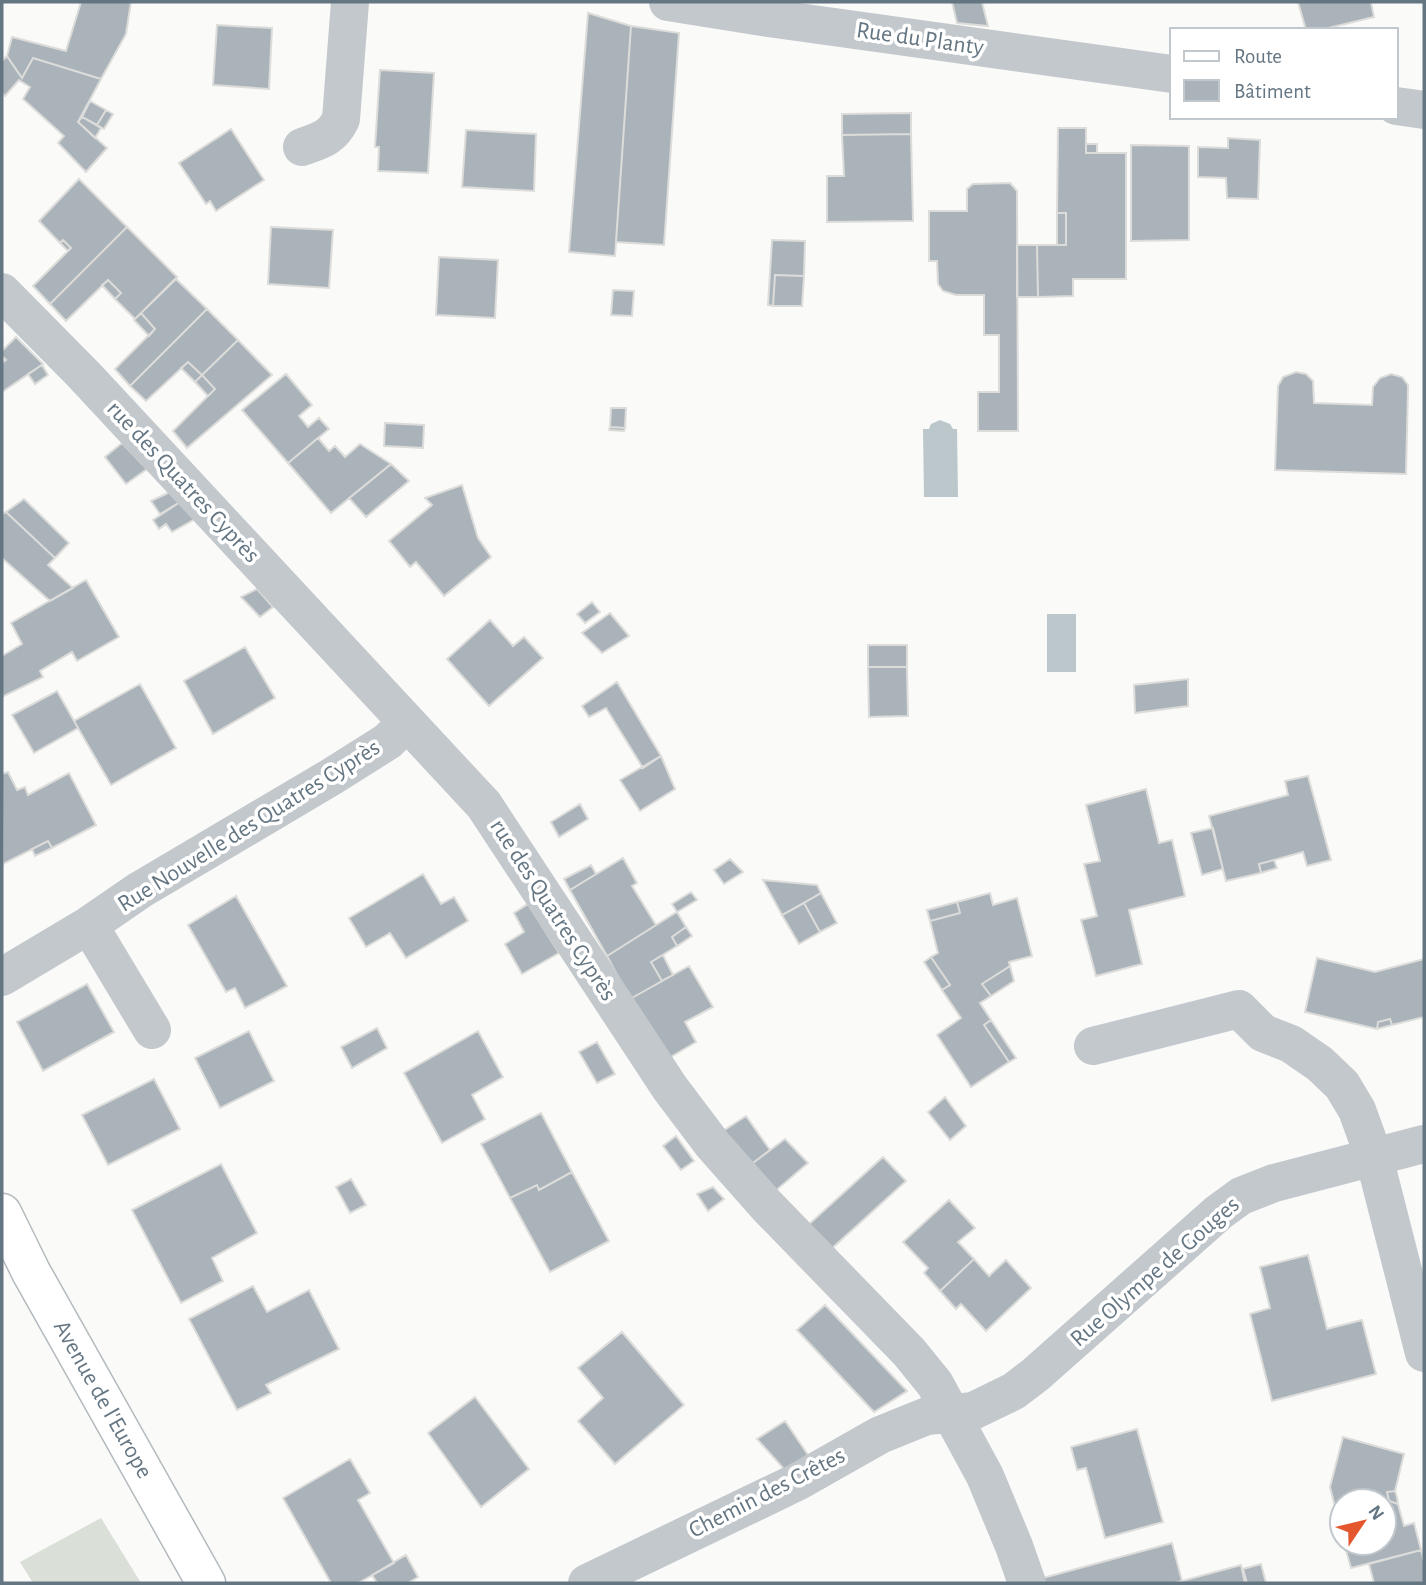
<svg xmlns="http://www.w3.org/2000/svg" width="1426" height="1585" font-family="'Alegreya Sans',sans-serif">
<rect width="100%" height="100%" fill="#fafaf8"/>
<path fill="#dadfd7" d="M101,1518L141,1583H33L20,1562Z"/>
<path fill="#bbc7cb" d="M940,420L950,424L953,429H957L958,497H924L923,429H929L931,424Z
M1047,614H1076V672H1047Z"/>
<path fill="#aab3b9" stroke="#dcdcda" stroke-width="2" d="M81,2H131L126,34L101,79L33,58L22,78L7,56L12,37L66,51Z
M952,2H982L988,26L957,23Z
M1298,2H1371L1374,17L1320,30H1306Z
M588,13L631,26L615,256L569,252Z
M217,25L272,28L269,89L213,85Z
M631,26L679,33L664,245L616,242Z
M7,56L22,78L33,58L101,79L78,122L107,148L86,172L58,143L64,136L23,99L30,87L19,80L5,96L2,93V61Z
M380,70L434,73L428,173L378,171L379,147H375Z
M90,101L106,110L97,125L82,117Z
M106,110L113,114L104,129L97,125Z
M911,113V134L842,135V114Z
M82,117L101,128L95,138L78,122Z
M1058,128H1086V153H1126V279H1073V296L1038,297L1037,245H1066V213H1057Z
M231,129L264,180L216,211L210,201L206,204L179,163Z
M466,130L536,134L534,191L462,187Z
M911,134L913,221L827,222V176H844L842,135Z
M1228,138L1260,140L1258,199L1227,198L1226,178L1198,177V147L1228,148Z
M1086,144H1097V153H1086Z
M1131,145L1189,146V240L1131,241Z
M79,179L127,227L50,304L33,286L71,248L63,240L60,243L39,221Z
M1010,183L1017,191L1018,431H978V392H999V335H984V295H956L943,291L938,284L937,261H929V211H967V189L973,184Z
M1057,213H1066V245H1057Z
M127,227L177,277L135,319L115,299L121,293L108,280L66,321L50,304Z
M271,227L333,230L329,288L268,284Z
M63,240L71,248L68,251L60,243Z
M772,240L805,241L804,276L775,275L773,306L768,305Z
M1017,245H1037L1038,297H1017Z
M439,257L498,260L495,318L436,315Z
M775,275L804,276L802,306H773Z
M176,279L207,309L130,386L115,369L155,329L141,313Z
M108,280L121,293L115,299L102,285Z
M613,290L634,291L632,316L611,315Z
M207,309L238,340L202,375L188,362L146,401L130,386Z
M141,313L155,329L149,336L134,320Z
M16,337L43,364L2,392V363L6,360L2,356V351Z
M238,340L272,375L187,448L173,431L215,389L202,375Z
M188,362L202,375L195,382L181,368Z
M42,365L48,375L35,384L28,374Z
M1296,372L1306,374L1313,381L1314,403L1372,405L1373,387L1380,378L1391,374L1402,377L1408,385V390L1406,474L1275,470L1278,386L1283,377Z
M286,374L312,405L299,416L308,427L319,418L329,429L288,463L242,410Z
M202,375L215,389L208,396L195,382Z
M611,408H626L625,428L610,427Z
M385,423L424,425L423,448L384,446Z
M610,427L625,428L624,431L609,430Z
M318,438L329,451L335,446L345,457L360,444L391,464L331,513L288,463Z
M122,443L147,469L126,484L105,457Z
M391,464L409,481L366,517L349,498Z
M462,485L478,538L491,557L444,596L416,562L410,567L389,541L432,505L425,498Z
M170,492L180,502L160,514L151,501Z
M24,499L69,543L55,558L6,512Z
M180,502L195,519L172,532L166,524L159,529L153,520Z
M6,512L55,558L48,565L73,588L50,601L2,558V514Z
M86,580L119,637L77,661L72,652L40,671L43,677L2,697V656L22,644L11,623Z
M257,589L273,607L260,617L241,597Z
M592,602L600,612L585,623L577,614Z
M610,613L629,636L602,653L582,633Z
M490,620L513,646L524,637L543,658L489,706L447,659Z
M868,645H907V667H868Z
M245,647L275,698L213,734L184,681Z
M868,667H907L908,716L869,717Z
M1188,679V706L1135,713L1134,685Z
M617,682L661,756L643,768L606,708L589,717L582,706Z
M140,684L176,748L111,785L74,721Z
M57,691L78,728L34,753L12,715Z
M661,756L675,789L640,811L620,780Z
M8,772L17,790L25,787L28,795L69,773L96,825L52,848L48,841L3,864L2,774Z
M1308,776L1331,860L1307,866L1303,852L1259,864L1261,873L1226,881L1209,816L1288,795L1285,781Z
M1146,789L1159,843L1172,840L1185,896L1129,910L1142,964L1096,976L1081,920L1097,916L1084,864L1100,861L1086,805Z
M580,804L588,819L559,837L551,822Z
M1213,828L1223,869L1202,875L1191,833Z
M48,841L52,848L35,856L32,849Z
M623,858L637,883L632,886L656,925L607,956L570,890Z
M730,859L743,872L724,884L714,870Z
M1274,860L1277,868L1261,873L1259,864Z
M591,865L596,874L570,890L564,879Z
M423,874L441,904L454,897L468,921L406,958L390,933L366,947L349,918Z
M763,880L817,885L821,893L782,915Z
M691,892L697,900L677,912L672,904Z
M821,893L837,923L820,932L804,903Z
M990,893L993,905L1017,898L1032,956L1009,962L1010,966L982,984L991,996L980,1003L991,1020L984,1025L1009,1062L971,1087L937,1035L961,1018L942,990L950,985L931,957L938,953L930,921L960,913L957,902Z
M236,896L287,986L245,1008L235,988L226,992L188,925Z
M957,902L960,913L930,921L927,910Z
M804,903L820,932L799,944L782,915Z
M528,904L559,953L522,974L505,944L524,932L514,913Z
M677,912L686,927L672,937L677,946L651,962L662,981L630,999L607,956Z
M686,927L692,936L677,946L672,937Z
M663,955L673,975L662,981L651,962Z
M931,957L950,985L942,990L924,962Z
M1317,958L1375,972L1424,959V1017L1392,1025L1390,1019L1378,1022L1377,1029L1305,1012Z
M689,966L713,1007L685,1022L696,1042L669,1058L630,999Z
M1010,966L1014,981L991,996L982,984Z
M87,984L114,1032L43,1071L17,1022Z
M1390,1019L1392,1025L1377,1029L1378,1022Z
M991,1020L1016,1058L1009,1062L984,1025Z
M377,1028L387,1048L352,1068L341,1047Z
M249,1031L274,1081L220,1108L195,1058Z
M478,1031L503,1077L472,1095L485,1119L442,1143L404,1073Z
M597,1042L615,1074L597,1083L579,1052Z
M154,1079L180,1129L108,1165L82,1115Z
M945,1097L966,1126L950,1140L928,1112Z
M541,1113L572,1172L539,1190L537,1185L510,1198L481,1144Z
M746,1116L770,1150L749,1166L723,1131Z
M676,1136L694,1161L681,1170L663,1146Z
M785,1139L808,1163L774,1192L749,1166Z
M883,1157L906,1181L829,1251L806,1227Z
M221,1164L257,1233L212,1258L223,1281L181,1303L132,1210Z
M572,1172L609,1241L550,1272L510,1198L537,1185L539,1190Z
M351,1179L366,1205L350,1213L336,1187Z
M713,1187L724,1199L708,1211L697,1194Z
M949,1200L975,1228L958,1242L974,1259L940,1291L924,1273L928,1268L903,1242Z
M1308,1255L1327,1329L1362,1320L1376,1374L1272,1401L1250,1314L1270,1308L1260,1267Z
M974,1259L989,1276L1006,1260L1031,1288L986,1331L961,1304L956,1309L940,1291Z
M253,1286L267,1312L309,1290L339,1349L266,1385L271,1393L237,1410L189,1319Z
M825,1305L907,1391L874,1412L797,1330Z
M622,1332L684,1405L615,1464L578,1421L603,1398L578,1368Z
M475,1397L529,1469L481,1507L428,1433Z
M785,1421L808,1455L785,1470L757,1439Z
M1137,1429L1163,1522L1105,1538L1086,1468L1077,1470L1071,1447Z
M1343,1437L1404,1454L1395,1491L1387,1492L1389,1501L1398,1504L1404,1526L1414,1523L1421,1550L1351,1568L1344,1543H1384V1501H1342V1534L1330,1487Z
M350,1459L370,1493L358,1500L394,1563L358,1583H331L283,1498Z
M1395,1491L1397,1497L1398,1504L1389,1501L1387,1492Z
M1172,1543L1182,1581L1174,1583H1044L1043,1578Z
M1421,1550L1424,1562V1583H1374L1369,1564Z
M406,1555L418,1577L408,1583H377L372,1575Z
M1261,1564L1266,1583H1247L1243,1569Z
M1241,1565L1245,1583H1174L1182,1581Z"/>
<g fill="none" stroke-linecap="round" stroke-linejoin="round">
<defs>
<g id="secondary">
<path id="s1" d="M2,1213L31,1272L206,1583"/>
</g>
</defs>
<use href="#secondary" stroke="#b3babf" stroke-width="41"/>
<path stroke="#c3c8cc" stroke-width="38" d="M668,2L762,17L1172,74
M1396,106L1424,110
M302,147C321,140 332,138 341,119L350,2
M2,292L84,375L484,805L670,1088L713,1145L767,1206L909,1352L935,1384L985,1476L1014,1546L1027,1583
M89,925L152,1030
M2,977L89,925L140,890L331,777L388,741L406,723
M1093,1046L1239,1009L1263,1033L1291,1044L1320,1064L1342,1085L1357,1110L1374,1157L1424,1353
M587,1583L797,1482L880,1435L927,1416L973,1411L1014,1391L1035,1375L1219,1212L1241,1196L1274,1183L1424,1144"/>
<use href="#secondary" stroke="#fff" stroke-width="38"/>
</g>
<g text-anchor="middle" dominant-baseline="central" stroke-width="7" stroke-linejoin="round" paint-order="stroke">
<g font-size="24" fill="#657683" stroke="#fff">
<text transform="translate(920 39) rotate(8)">Rue du Planty</text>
<text transform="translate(183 482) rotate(47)">rue des Quatres Cyprès</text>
<text transform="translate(249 826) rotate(-32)">Rue Nouvelle des Quatres Cyprès</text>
<text transform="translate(553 910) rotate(57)">rue des Quatres Cyprès</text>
<text transform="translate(1155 1272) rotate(-41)">Rue Olympe de Gouges</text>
<text stroke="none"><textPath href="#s1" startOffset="212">Avenue de l'Europe</textPath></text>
<text transform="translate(767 1493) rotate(-27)">Chemin des Crêtes</text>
</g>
</g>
<rect width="1426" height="1585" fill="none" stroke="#657683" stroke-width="7"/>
<rect x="1170" y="28" width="228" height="91" fill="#ffffff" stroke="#c1c8cd" stroke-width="2"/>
<rect x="1184" y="51" width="35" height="10" fill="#ffffff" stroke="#c1c8cd" stroke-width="2"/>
<text x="1234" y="63" font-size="21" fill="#657683">Route</text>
<rect x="1184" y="80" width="35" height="21" fill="#aab3b9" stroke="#c1c8cd" stroke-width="2"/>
<text x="1234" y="98" font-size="21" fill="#657683">Bâtiment</text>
<g transform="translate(1363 1522) rotate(55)"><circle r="33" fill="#ffffff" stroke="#c1c8cd" stroke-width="2"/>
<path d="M0-5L12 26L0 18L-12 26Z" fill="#e4572e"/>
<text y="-10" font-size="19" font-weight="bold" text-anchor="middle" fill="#657683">N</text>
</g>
</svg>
